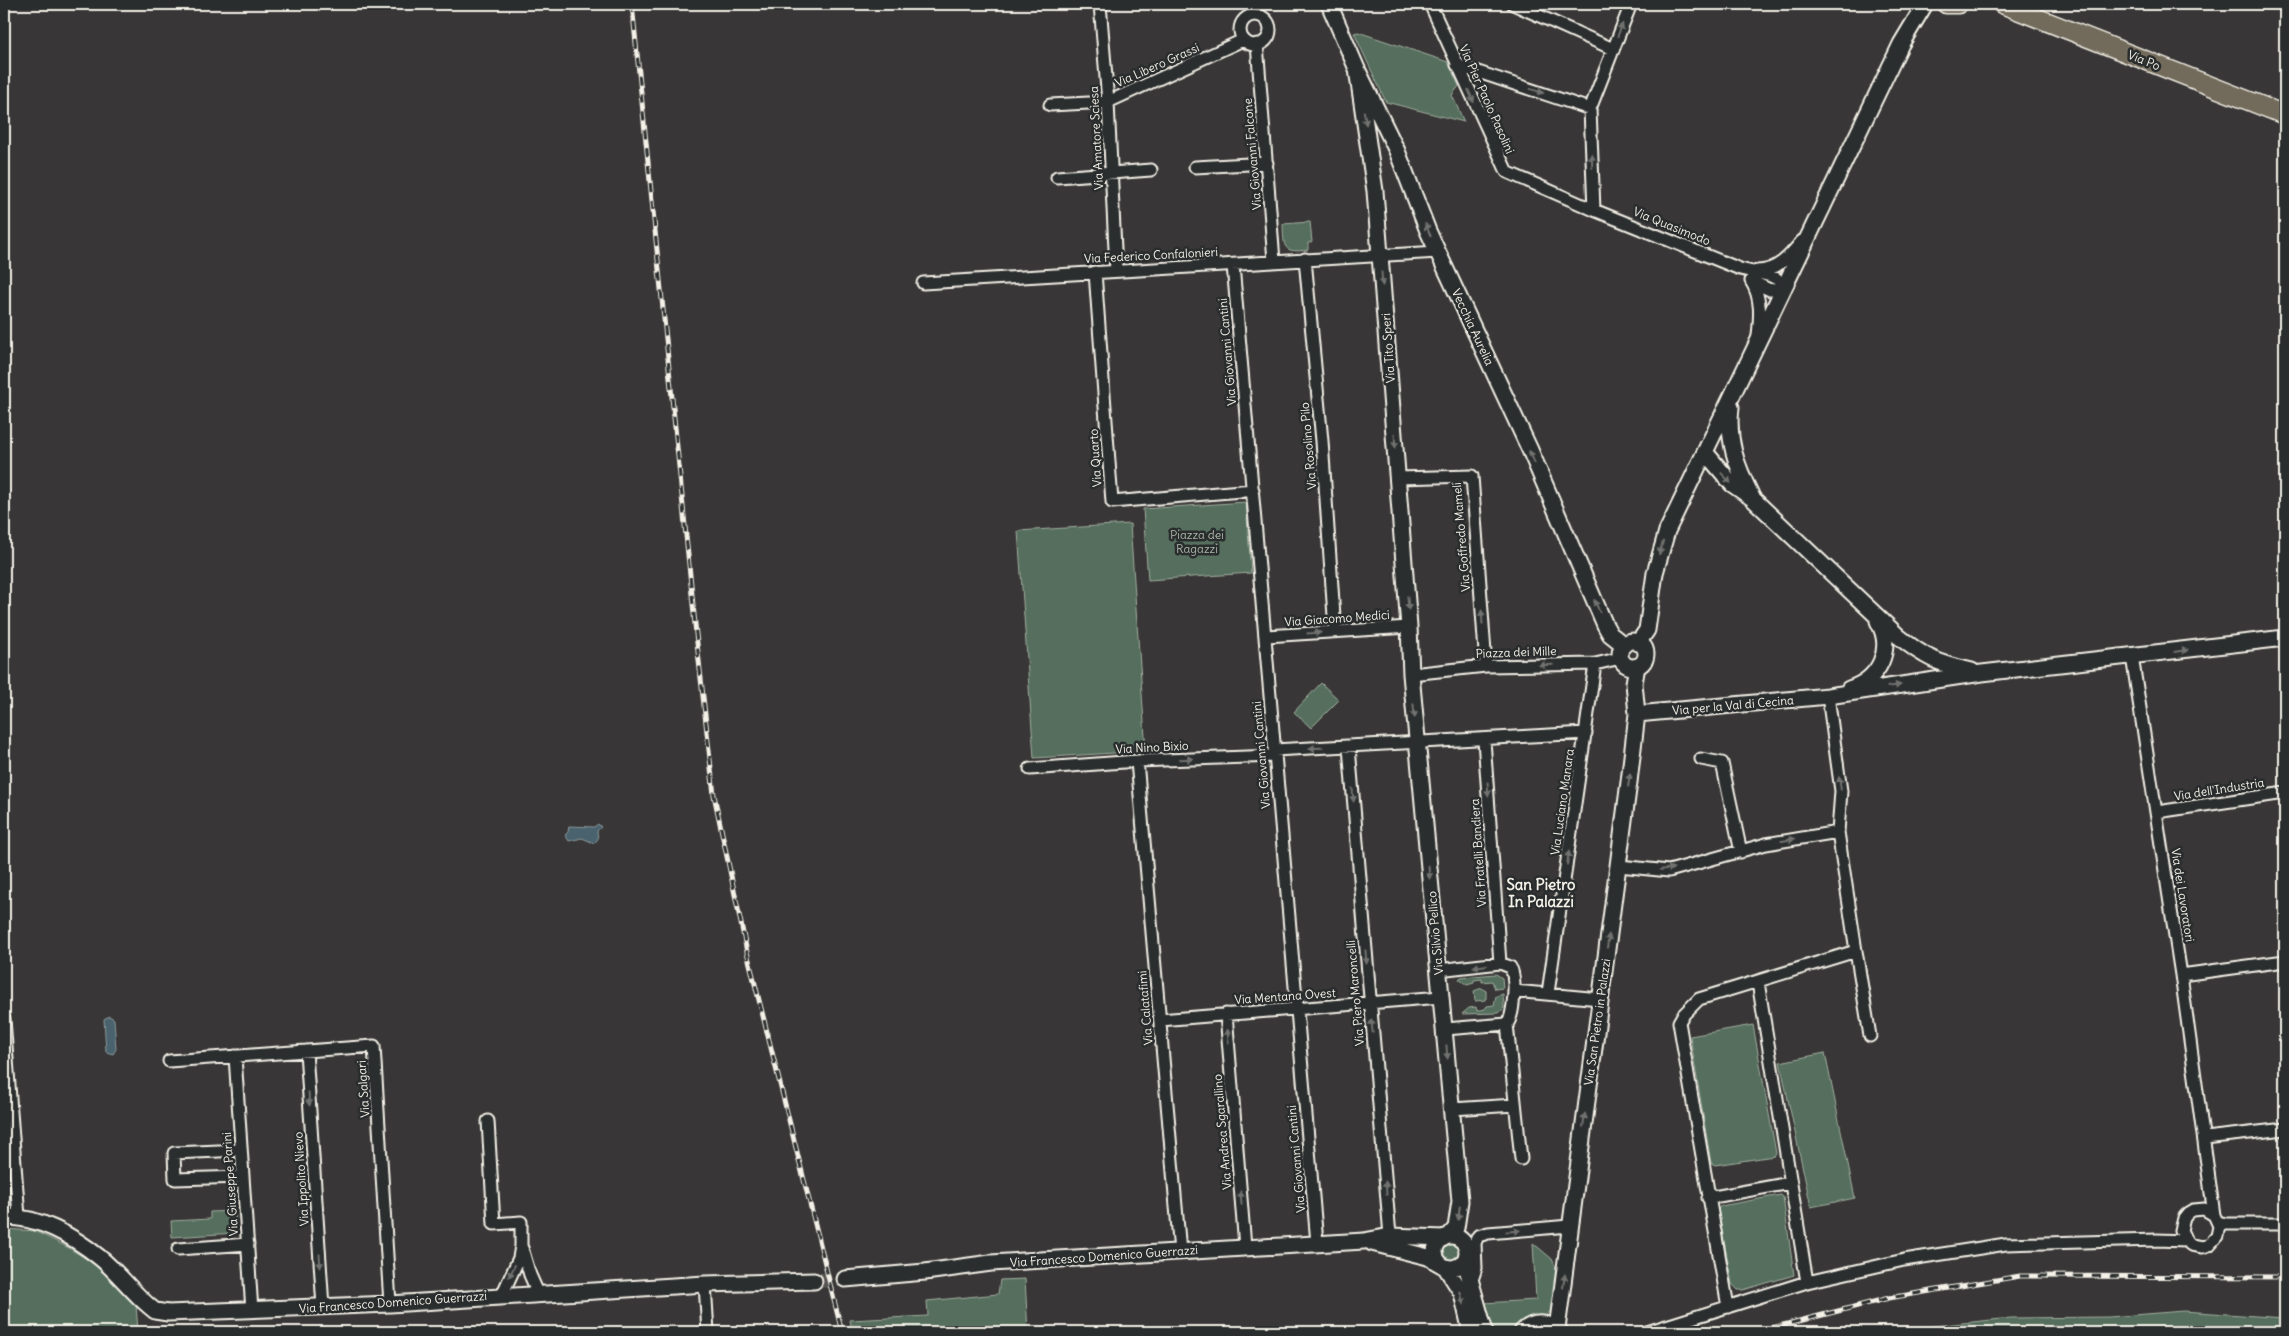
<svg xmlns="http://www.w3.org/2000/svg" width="2289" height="1336" font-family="Delius,sans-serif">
<rect width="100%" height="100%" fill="#383636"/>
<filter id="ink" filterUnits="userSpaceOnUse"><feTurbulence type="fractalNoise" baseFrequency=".02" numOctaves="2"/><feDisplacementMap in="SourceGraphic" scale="10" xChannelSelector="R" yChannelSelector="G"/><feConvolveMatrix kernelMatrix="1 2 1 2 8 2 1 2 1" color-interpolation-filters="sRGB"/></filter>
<g filter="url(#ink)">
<path fill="#546e5d" stroke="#a4b0a2" d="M1358,32L1448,62L1459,86L1452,95L1464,122L1386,102L1354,33Z
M1310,222L1312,242L1308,243V250C1282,253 1284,248 1283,224Z
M1246,502L1251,573L1148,580L1143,509Z
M1130,524L1146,751L1034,758L1018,531Z
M1321,683L1339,700L1311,728L1294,712Z
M1496,974L1502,978L1503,988L1495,989L1492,981L1482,982V979L1474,980V983L1467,985L1459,979L1461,977Z
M1482,988L1486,991V1000L1475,1001L1474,991Z
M1503,994L1504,1008L1499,1013L1462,1014L1469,1008L1476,1007L1477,1011L1485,1009L1487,1006L1494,1005L1496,996Z
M1753,1025L1776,1153L1774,1156L1715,1165L1711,1163L1690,1036Z
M1825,1053L1855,1198L1811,1207L1780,1062Z
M1781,1195L1783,1197L1794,1275L1743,1290H1738L1732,1284L1718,1209L1721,1206Z
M235,1211L236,1233L172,1237L171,1221L210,1219V1212Z
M4,1229L35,1231L69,1248L99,1267L136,1304L138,1332H4Z
M1441 1253a11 11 0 1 1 22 0a11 11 0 1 1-22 0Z
M1533,1243L1552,1259L1557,1270L1554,1307L1547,1315L1512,1332H1490L1483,1303L1536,1300Z
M1025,1279L1028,1332H852L850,1320L928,1316L927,1301L998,1294L1000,1280Z
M2183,1311L2285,1318V1332H1916L1914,1328L2011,1318L2109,1317Z"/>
<path fill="#48626d" stroke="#8d9b9e" d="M598,824L601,827L597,831L598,839L594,843L582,838L569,841L565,835L568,832L569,826L594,827Z
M109,1016L114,1019L116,1049L113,1054L106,1052L104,1019Z"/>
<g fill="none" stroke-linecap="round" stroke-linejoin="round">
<path stroke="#545251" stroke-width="15" stroke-dasharray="15 8" stroke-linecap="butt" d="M814,1281L845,1279"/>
<defs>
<path id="street" d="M1100,4L1108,102L1116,271
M1430,4L1507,172L1594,210L1740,269L1771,276L1777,279L1783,288L1770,290L1751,281
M1513,4L1613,49
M1240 30a15 15 0 1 1 30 0a15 15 0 1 1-30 0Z
M1257,44L1274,261
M1457,65L1590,109
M1050,105L1108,102L1243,40
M1195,167L1267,163
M1057,177L1151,170
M1594,210L1590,109L1631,4
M1305,259L1322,441L1335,631
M1233,265L1317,1243
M1757,271C1777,271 1790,256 1802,241
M1095,272L1112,502L1253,490
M1751,281C1762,298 1760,317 1758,336
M923,283L1438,252
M1398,478L1472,476L1486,666
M1266,636L1409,627
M2132,656L2181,975L2214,1215
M1411,674L1486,666L1595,664L1621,658
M1484,740L1500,963
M1349,747L1390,1236
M1274,750L1586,733
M1701,759L1722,763L1741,852
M1137,761L1180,1252
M1030,769L1137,761L1275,756
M2157,812L2285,793
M1619,866L1669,871L1766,844L1838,832
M1856,951L1870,1036
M1438,970L1500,963L1510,967C1517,976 1514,1017 1507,1024L1445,1029
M2181,975L2285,961
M1758,982L1807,1282
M1514,991L1600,999
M1548,993L1595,664
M1226,1014L1245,1247
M4,1019L19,1217
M1160,1020L1441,997
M1507,1024L1521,1159
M306,1051L323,1307
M235,1056L252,1311
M169,1061L374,1046L390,1304
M1452,1109L1515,1105
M488,1121L494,1224L521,1222V1246L519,1258L502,1295
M2205,1138L2285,1129
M241,1150L174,1153L175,1179L243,1177
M1708,1198L1790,1183
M2218,1222L2226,1224H2285
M522,1248L530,1275L538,1293
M178,1249L248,1244
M1471,1283L1476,1268L1475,1243L1478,1236L1488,1233L1569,1226
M705,1284L708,1332
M1728,1307L1679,1022L1683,1015L1699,999L1856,951L1838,832L1841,791L1828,696
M1647,1332L1807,1282L1904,1260L2006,1244L2157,1240L2186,1241L2191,1245L2203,1247L2209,1245L2217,1236L2219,1226L2214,1215L2204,1209L2193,1210L2188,1213L2184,1218L2181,1230L2186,1241"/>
<path id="secondary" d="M1329,4L1357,69L1397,151L1428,231L1530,450L1605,625L1610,634L1624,645
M1357,69L1375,191L1409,627L1411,674L1460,1201L1456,1228L1449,1236
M1731,407C1727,440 1736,465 1751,495
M1705,452L1732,484L1752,498L1898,636C1925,658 1939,664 1972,671
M1620 654a13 13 0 1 1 26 0a13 13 0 1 1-26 0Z
M1638,643L1647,630L1655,573L1667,531L1901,44L1925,4
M1849,689C1880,679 1894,649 1878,621
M1637,714L1828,696L1982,673L2285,638
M4,1217C38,1216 73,1236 99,1257C117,1271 131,1291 149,1306L155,1311L168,1313L390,1304L705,1284L814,1281
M1435 1252a16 16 0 1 1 32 0a16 16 0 1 1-32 0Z
M1372,1243L1428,1257L1440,1264
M1467,1257L1468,1272L1485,1332
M1446,1268L1462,1293L1471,1332
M845,1279L925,1272L991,1263L1364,1241L1390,1236L1444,1238
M1557,1329L1629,782L1637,714L1634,683L1637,666
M1522,1332C1532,1321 1549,1321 1560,1332"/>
<path id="primary" d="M1946,4H1958
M2002,4L2285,115"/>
</defs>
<use href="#street" stroke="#f4f1e8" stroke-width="15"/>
<use href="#secondary" stroke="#f4f1e8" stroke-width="19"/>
<use href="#primary" stroke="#f4f1e8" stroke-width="21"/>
<use href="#street" stroke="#2a2d2e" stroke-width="11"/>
<use href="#secondary" stroke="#2a2d2e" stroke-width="15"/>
<use href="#primary" stroke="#726b5a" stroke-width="18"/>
<defs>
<path id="rail" d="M632,4L696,634L714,795L747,952L842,1332
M1756,1332L1889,1298L2020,1276L2285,1277"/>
</defs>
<use href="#rail" stroke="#f4f1e8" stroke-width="5"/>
<use href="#rail" stroke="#2a2d2e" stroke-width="3" stroke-dasharray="9" stroke-linecap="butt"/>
</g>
<defs><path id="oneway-solid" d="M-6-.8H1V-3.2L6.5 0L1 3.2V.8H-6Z" transform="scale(1.25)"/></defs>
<g fill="#71726f">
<use href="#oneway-solid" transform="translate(1620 30) rotate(-68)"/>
<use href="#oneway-solid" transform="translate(1537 91) rotate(18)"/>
<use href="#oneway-solid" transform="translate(1471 96) rotate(66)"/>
<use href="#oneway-solid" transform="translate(1365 118) rotate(81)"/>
<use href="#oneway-solid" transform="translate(1592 161) rotate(-92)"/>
<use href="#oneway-solid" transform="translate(1428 230) rotate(-114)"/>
<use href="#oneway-solid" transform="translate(1382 279) rotate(86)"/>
<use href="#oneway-solid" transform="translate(1395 441) rotate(86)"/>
<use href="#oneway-solid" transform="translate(1532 457) rotate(-114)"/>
<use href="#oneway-solid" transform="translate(1726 478) rotate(46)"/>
<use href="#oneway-solid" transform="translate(1661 548) rotate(107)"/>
<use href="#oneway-solid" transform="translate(1408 603) rotate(85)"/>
<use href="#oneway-solid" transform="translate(1597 606) rotate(-114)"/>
<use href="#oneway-solid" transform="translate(1482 617) rotate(-94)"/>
<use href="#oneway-solid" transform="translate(1314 633) rotate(-4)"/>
<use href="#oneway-solid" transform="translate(2181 651) rotate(-7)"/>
<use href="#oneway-solid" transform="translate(1546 665) rotate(179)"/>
<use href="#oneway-solid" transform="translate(1894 686) rotate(-8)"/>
<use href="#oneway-solid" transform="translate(1414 711) rotate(85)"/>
<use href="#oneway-solid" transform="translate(1316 748) rotate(178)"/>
<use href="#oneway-solid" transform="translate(1186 759) rotate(-2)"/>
<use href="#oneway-solid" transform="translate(1629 780) rotate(-83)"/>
<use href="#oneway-solid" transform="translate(1840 783) rotate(-97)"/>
<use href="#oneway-solid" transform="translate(1488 789) rotate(86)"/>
<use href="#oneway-solid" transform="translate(1353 795) rotate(85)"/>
<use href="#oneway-solid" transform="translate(1788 840) rotate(-10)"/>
<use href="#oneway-solid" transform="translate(1568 858) rotate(-82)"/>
<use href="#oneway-solid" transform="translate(1667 869) rotate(-7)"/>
<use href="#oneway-solid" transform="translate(1429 872) rotate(85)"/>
<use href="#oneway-solid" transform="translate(1608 941) rotate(-82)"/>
<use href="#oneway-solid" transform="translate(1366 957) rotate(85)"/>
<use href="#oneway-solid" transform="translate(1480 966) rotate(173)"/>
<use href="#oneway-solid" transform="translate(1372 1026) rotate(-95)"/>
<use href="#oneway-solid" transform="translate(1228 1036) rotate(-95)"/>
<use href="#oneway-solid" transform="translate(1447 1052) rotate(85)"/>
<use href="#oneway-solid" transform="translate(309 1099) rotate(86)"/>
<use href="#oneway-solid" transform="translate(1584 1120) rotate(-82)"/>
<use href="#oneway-solid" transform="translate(1386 1188) rotate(-95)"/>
<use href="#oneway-solid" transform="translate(1241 1198) rotate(-95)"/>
<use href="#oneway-solid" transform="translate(1459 1213) rotate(97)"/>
<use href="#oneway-solid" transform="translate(1513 1231) rotate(-5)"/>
<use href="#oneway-solid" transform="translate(320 1261) rotate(86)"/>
<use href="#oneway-solid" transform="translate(512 1271) rotate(117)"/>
<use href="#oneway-solid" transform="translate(1564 1281) rotate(-82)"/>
<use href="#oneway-solid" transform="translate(1462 1298) rotate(74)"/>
</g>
</g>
<g text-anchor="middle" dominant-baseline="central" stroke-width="5" stroke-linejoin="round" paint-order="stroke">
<g font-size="12" fill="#f4f1e8" stroke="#2a2d2e">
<text transform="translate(2144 60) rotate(22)">Via Po</text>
<text transform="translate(1157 65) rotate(-24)">Via Libero Grassi</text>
<text transform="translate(1487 99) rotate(66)">Via Pier Paolo Pasolini</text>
<text transform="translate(1096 138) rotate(-93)">Via Amatore Sciesa</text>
<text transform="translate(1252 154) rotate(-95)">Via Giovanni Falcone</text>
<text transform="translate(1672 226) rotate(22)">Via Quasimodo</text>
<text transform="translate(1151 255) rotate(-3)">Via Federico Confalonieri</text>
<text transform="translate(1473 327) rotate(65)">Vecchia Aurelia</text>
<text transform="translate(1388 348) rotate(-94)">Via Tito Speri</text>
<text transform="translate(1227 352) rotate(-95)">Via Giovanni Cantini</text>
<text transform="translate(1308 446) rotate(-95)">Via Rosolino Pilo</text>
<text transform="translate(1095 458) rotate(-94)">Via Quarto</text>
<text transform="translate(1461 537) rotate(-95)">Via Goffredo Mameli</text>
<text transform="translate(1337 618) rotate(-4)">Via Giacomo Medici</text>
<text transform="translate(1516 652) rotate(-2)">Piazza dei Mille</text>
<text transform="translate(1733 705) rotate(-5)">Via per la Val di Cecina</text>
<text transform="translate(1152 747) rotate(-3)">Via Nino Bixio</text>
<text transform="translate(1261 755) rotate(-95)">Via Giovanni Cantini</text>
<text transform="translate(2219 789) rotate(-9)">Via dell'Industria</text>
<text transform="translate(1562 802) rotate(-82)">Via Luciano Manara</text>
<text transform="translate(1478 853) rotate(-94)">Via Fratelli Bandiera</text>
<text transform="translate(2183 895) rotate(81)">Via dei Lavoratori</text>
<text transform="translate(1435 933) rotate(-95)">Via Silvio Pellico</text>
<text transform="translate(1355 993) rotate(-95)">Via Piero Maroncelli</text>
<text transform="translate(1285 996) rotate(-4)">Via Mentana Ovest</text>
<text transform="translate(1145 1008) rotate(-95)">Via Calatafimi</text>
<text transform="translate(1597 1022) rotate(-82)">Via San Pietro in Palazzi</text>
<text transform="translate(363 1089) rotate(-94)">Via Salgari</text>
<text transform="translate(1222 1132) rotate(-95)">Via Andrea Sgarallino</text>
<text transform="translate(1296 1159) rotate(-95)">Via Giovanni Cantini</text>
<text transform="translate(301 1179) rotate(-94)">Via Ippolito Nievo</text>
<text transform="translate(230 1184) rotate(-94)">Via Giuseppe Parini</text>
<text transform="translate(1104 1256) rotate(-4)">Via Francesco Domenico Guerrazzi</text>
<text transform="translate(393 1302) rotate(-4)">Via Francesco Domenico Guerrazzi</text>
</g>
<g font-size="12" fill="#acb6a9" stroke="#2a2d2e">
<text x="1197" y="534">Piazza dei<tspan x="1197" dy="14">Ragazzi</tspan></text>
</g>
<g font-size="15" font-weight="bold" fill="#f4f1e8" stroke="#2a2d2e">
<text x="1541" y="884">San Pietro<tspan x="1541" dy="17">In Palazzi</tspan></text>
</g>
</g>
<rect width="2289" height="1336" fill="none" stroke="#2a2d2e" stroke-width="20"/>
<rect x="10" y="10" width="2269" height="1316" fill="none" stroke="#f4f1e8" stroke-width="2" filter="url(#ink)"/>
</svg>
